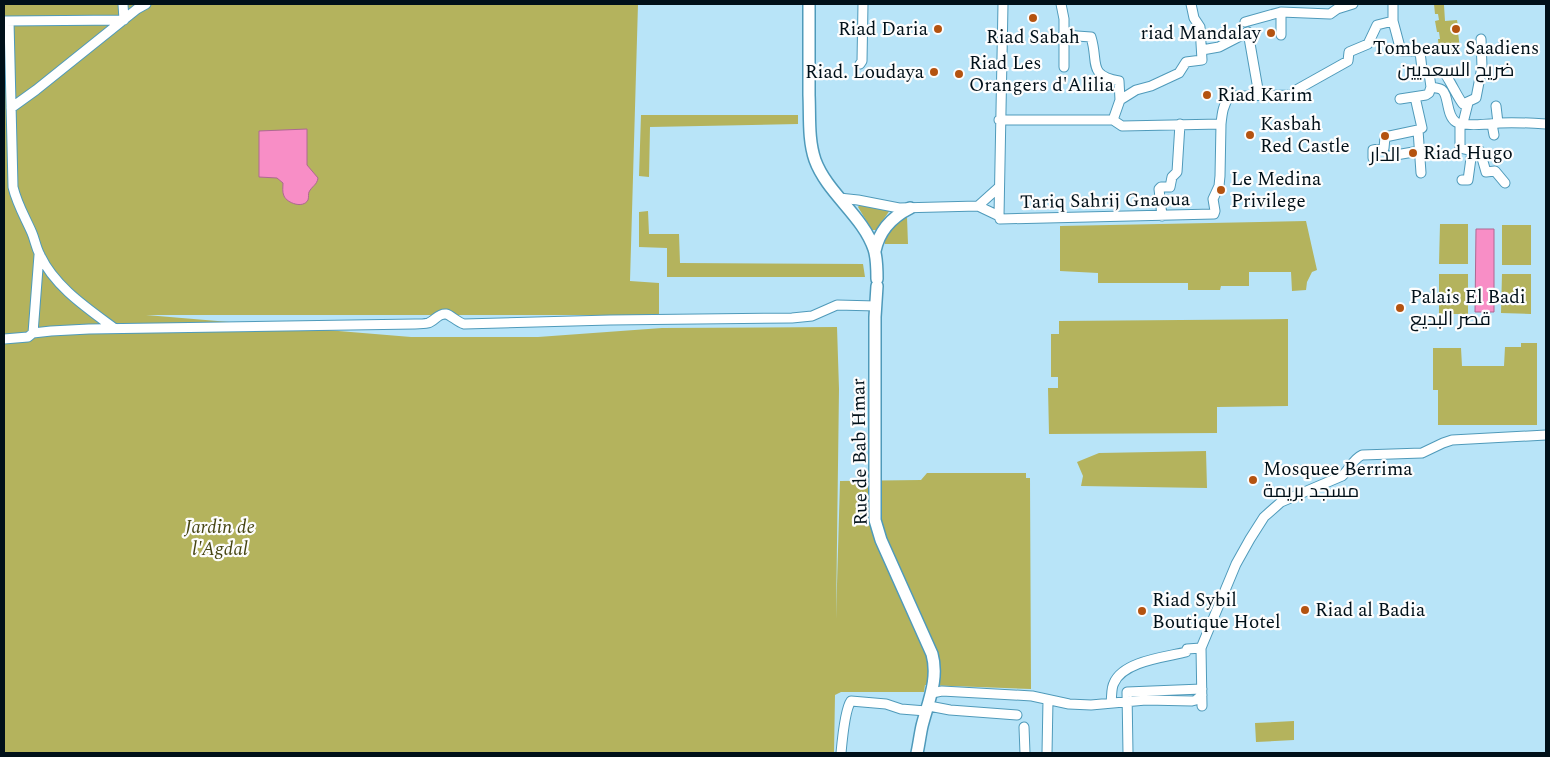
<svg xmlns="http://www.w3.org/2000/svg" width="1550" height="757" font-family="Spectral,Cairo,serif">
<rect width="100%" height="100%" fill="#b8e4f8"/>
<path fill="#b4b35d" d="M4,4H638L630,281L659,283V315H146L411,337H538L662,328L837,327L839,389L836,619L840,481L921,480L927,473H1026V478H1030L1031,689L925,685L924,692H841L835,695L834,753H4Z
M1434,4H1450L1444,5L1445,21L1457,20L1458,26L1453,27V32H1458L1460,49L1449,50V54H1444L1443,49H1439L1438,39H1440L1439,32H1437L1435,21L1439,20L1438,14H1435Z
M641,115H798V124L650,127L649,177L639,176Z
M860,204L890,210L876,230H872L858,207Z
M648,211L649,234H679L680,263L863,264L865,277H667V248L639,247V212Z
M907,217L908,244H885L884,241C888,232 898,220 907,217Z
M1306,221L1317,270L1312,272L1307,282L1306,290L1292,291L1291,272H1249V286H1221L1220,290H1188V283H1098V273L1060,271V226Z
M1440,224H1468V264H1439Z
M1502,225H1531V265H1502Z
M1439,274H1468V314H1439Z
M1502,274H1531V314L1501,313Z
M1288,319V406L1217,407V433L1049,434L1048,388H1058V377H1051V334H1059V321Z
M1521,343H1537V425H1438V390H1433V348H1461L1462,366H1504L1505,347H1521Z
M1206,451L1207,488L1081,486L1083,476L1077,462L1099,453Z
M1294,721V740L1256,742L1255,723Z"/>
<path fill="#f88ec6" stroke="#ae6892" d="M307,129V165L318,178C317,185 312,186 309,192C308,194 309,197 308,200C303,209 287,203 284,196C282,192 283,187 283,183L277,178L259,177V131Z
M1476,229H1494V312H1475Z"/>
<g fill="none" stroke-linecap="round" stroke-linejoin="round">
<defs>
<path id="minor" d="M1061,4L1064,19V67
M1393,4V21L1401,51H1416L1420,52L1422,69L1429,73L1431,87C1435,88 1440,88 1442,90C1449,95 1446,116 1456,122C1464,127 1489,124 1499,123C1514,122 1531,123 1546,124
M1281,12L1330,14L1337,9L1353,4
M4,21L124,20L123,4
M9,21L13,187C17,204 25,217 32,233C35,240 36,248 40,255C54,286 87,308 114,328
M1245,22L1281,12V35
M1063,35L1091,37C1099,63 1087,75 1119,81L1120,100
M1202,50L1219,47L1248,32L1259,95
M860,64L862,61L863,4
M1429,73C1433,72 1439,71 1442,72C1447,73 1457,97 1463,104L1476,98L1482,67L1481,39
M1400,99L1426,95L1429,93L1431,87
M1496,106L1498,123
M11,108L36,90L137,9L146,4
M999,120H1113
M1113,120L1122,126L1221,124C1222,114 1223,104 1230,96L1294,95L1298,89L1348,61L1349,52L1368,44L1377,25L1393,21
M1113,120L1120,100L1136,90L1151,86L1179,73L1186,62L1202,60L1200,27L1194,18L1191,4
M1460,123V148L1472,151H1480L1486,172L1495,171L1505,183
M1463,123L1468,103
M1492,124L1494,135
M1418,130L1421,173
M1390,156L1419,151
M1373,158V150L1384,148L1385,137L1418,130L1422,128L1415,97
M1462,180H1468L1472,151
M839,198L858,200L899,208L978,206L999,216L1000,219L1214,214L1215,211L1213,199L1219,186L1220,176L1221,124
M978,206L998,188
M999,216L1003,4
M1162,216L1159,189L1161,187H1170L1172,177L1177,172L1180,124
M33,333L39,255
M4,339L28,337L33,333L51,331L89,329L415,324C419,324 424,324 428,323C435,321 438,313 446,314C451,315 457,322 464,324L610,320L792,318L812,316L837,305L876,306
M932,693L942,691L1032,696L1069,704L1091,705L1146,700L1192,701L1196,700L1202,695
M1111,702C1112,697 1111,688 1114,683C1123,661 1166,657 1186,652L1187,649L1201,648
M929,706L950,710L1017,715
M1202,706L1201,648L1236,564L1250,539L1264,517L1281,502L1342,476C1349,470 1353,459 1362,455L1422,453L1443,443L1452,440L1546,435
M1024,727L1025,753
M841,753C842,742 845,709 851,701L886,704L901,709L926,711
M1047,753L1048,700
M1128,753L1127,692L1202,689"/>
<path id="major" d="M809,4C809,34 809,65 809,95C810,116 808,140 815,160C827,193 863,216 874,249C877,258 877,269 877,279
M875,251C879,231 892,217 910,208
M877,286L875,317V520L881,540L932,654C939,679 928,702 922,726C920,735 919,744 917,753"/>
</defs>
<use href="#minor" stroke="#4f9aba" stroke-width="11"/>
<use href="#major" stroke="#4f9aba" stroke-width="14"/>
<use href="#minor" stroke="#fff" stroke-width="9"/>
<use href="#major" stroke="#fff" stroke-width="11"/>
</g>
<g fill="#b45310" stroke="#fdfdfd" stroke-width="2">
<circle cx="1033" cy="18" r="5"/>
<circle cx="938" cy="29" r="5"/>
<circle cx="1456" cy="29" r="5"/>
<circle cx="1271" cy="33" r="5"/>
<circle cx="934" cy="72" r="5"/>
<circle cx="959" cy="74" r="5"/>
<circle cx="1207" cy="95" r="5"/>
<circle cx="1250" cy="135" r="5"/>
<circle cx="1385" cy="136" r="5"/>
<circle cx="1413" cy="153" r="5"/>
<circle cx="1221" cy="190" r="5"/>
<circle cx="1400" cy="308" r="5"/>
<circle cx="1253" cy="480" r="5"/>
<circle cx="1305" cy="610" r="5"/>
<circle cx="1142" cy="611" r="5"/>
</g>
<g text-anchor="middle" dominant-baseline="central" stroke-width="4.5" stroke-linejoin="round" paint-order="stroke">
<g font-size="19" fill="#001019" stroke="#fdfdfd" text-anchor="start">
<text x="928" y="29" text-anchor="end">Riad Daria</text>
<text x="1261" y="33" text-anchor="end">riad Mandalay</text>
<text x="1033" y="37" text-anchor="middle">Riad Sabah</text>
<text x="1456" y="48" text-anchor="middle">Tombeaux Saadiens<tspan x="1456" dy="22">ضريح السعديين</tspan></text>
<text x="969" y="63">Riad Les<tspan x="969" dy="22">Orangers d'Alilia</tspan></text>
<text x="924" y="72" text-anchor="end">Riad. Loudaya</text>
<text x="1217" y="95">Riad Karim</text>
<text x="1260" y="124">Kasbah<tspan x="1260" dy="22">Red Castle</tspan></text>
<text x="1423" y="153">Riad Hugo</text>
<text x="1385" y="155" text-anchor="middle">الدار</text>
<text x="1231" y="179">Le Medina<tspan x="1231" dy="22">Privilege</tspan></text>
<text x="1410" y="297">Palais El Badi<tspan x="1410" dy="22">قصر البديع</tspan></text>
<text x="1263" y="469">Mosquee Berrima<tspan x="1263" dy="22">مسجد بريمة</tspan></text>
<text x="1152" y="600">Riad Sybil<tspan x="1152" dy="22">Boutique Hotel</tspan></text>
<text x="1315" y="610">Riad al Badia</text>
</g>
<g font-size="19" fill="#001019" stroke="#fdfdfd">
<text transform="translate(1105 201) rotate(-1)">Tariq Sahrij Gnaoua</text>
<text transform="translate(860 452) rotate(-91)">Rue de Bab Hmar</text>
</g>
<g font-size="19" font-style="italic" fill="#464512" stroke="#fdfdfd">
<text x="220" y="527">Jardin de<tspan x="220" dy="22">l'Agdal</tspan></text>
</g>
</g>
<rect width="1550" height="757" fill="none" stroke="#001019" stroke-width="10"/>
</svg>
